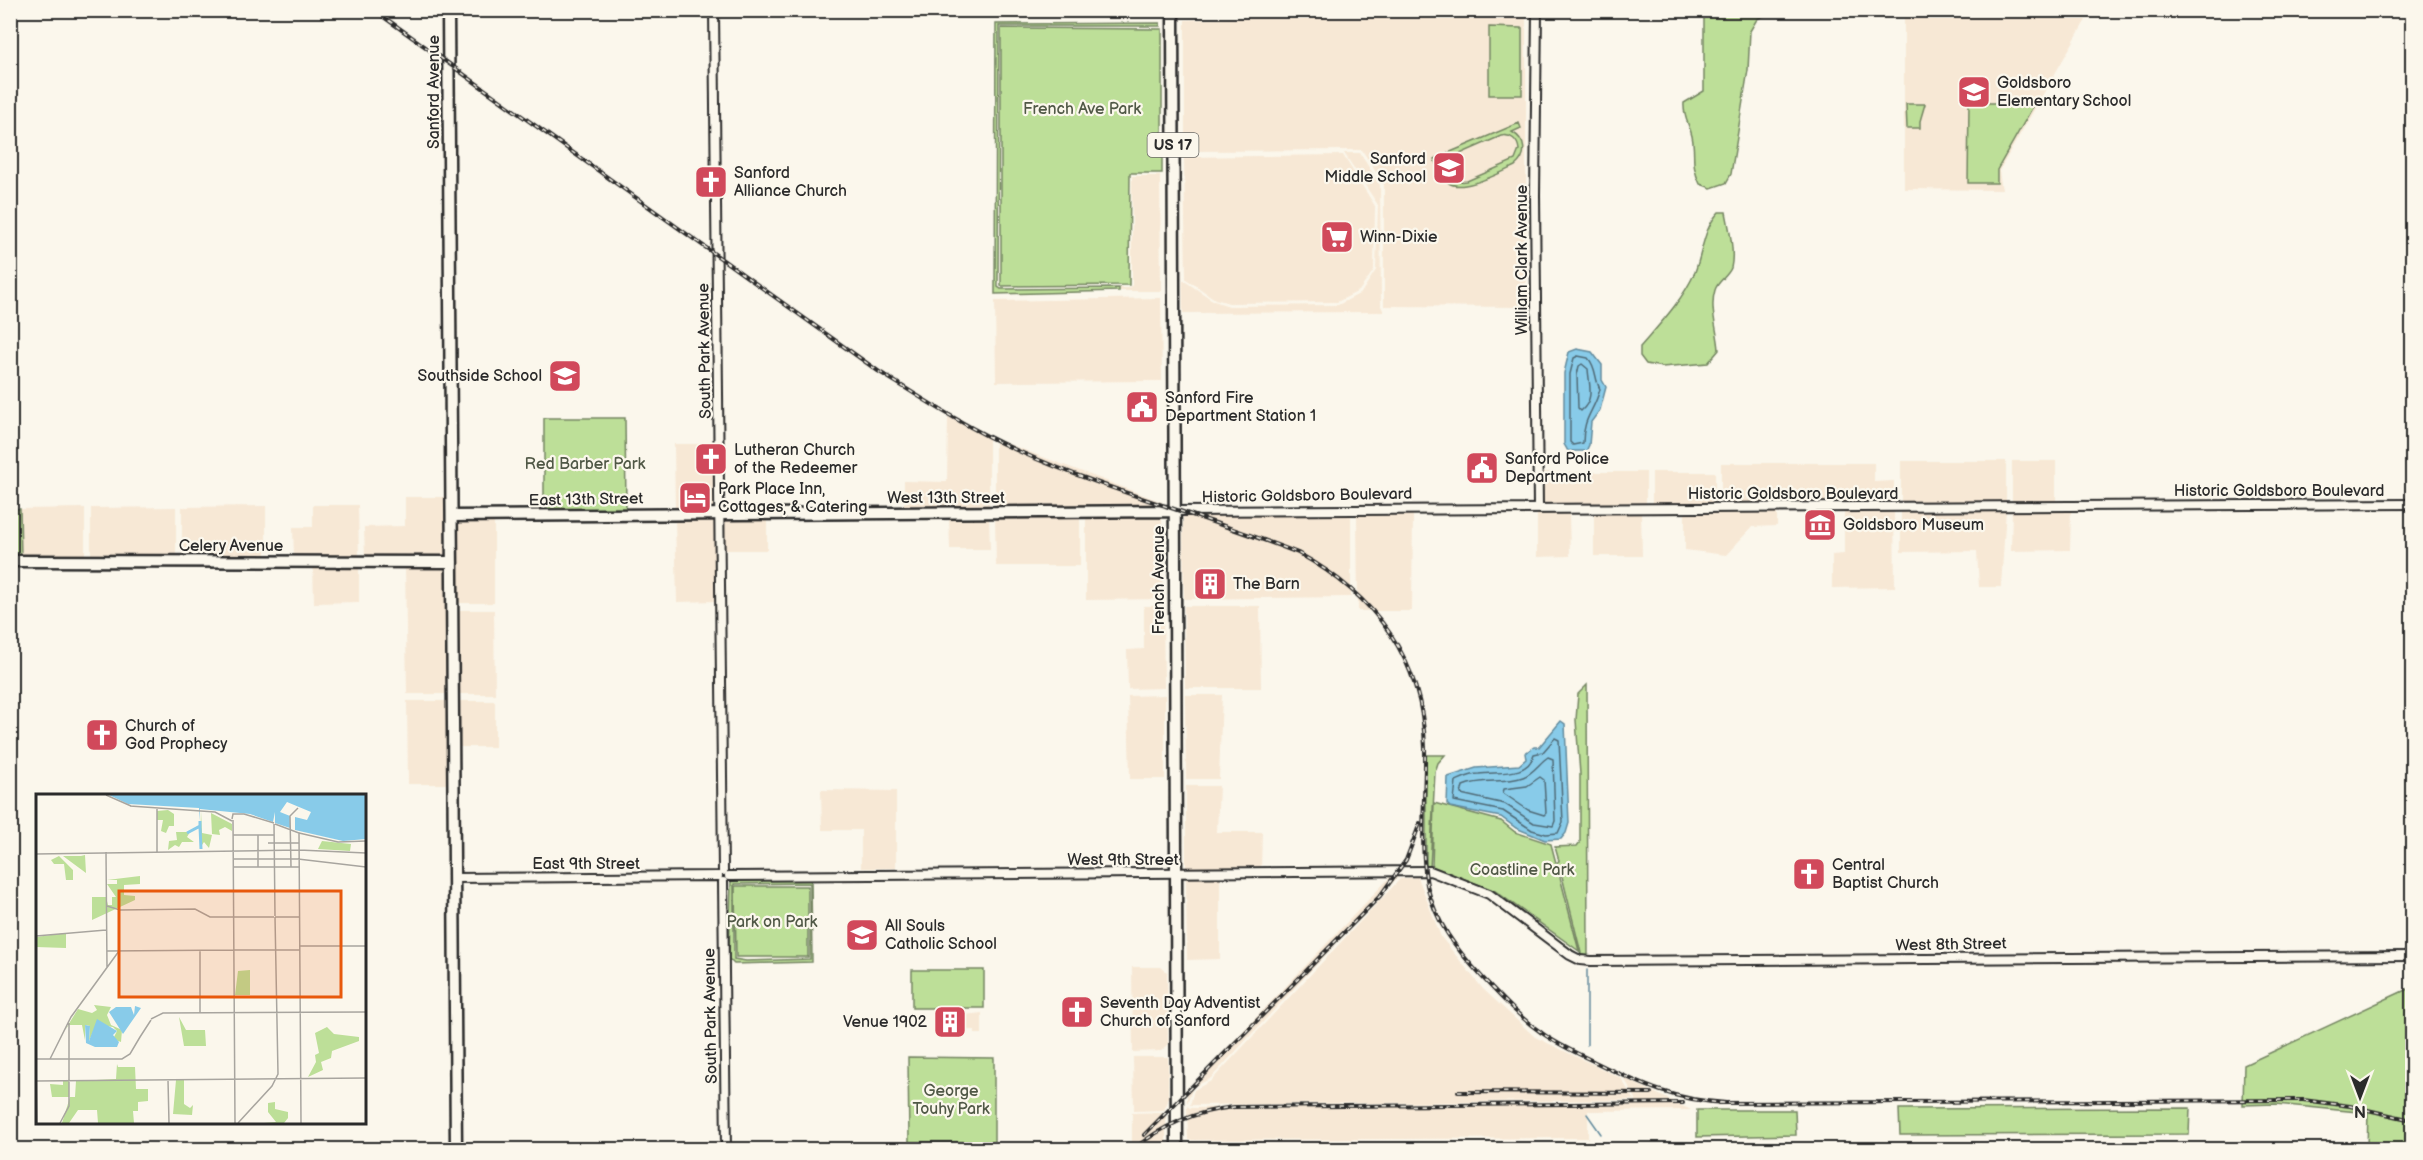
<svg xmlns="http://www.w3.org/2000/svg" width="2423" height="1160" font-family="'Balsamiq Sans',sans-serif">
<rect width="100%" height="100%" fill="#fbf7ec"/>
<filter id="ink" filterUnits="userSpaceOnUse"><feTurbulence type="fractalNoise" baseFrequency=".0167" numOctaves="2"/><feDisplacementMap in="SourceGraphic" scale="12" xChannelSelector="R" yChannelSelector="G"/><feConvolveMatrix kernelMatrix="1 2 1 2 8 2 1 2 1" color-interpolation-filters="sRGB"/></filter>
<g filter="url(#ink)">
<path fill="#f7e8d5" d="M1122,11H1160V16H1122Z
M1904,11H2091L1999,171L2002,190L1904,189Z
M1230,18H1526V307L1384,306V185L1362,150L1185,151V20Z
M1344,153H1360L1380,185L1381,306L1384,312L1183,313L1182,210L1183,280L1214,301L1229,306L1338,305L1361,293L1376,270L1378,205Z
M1343,155L1375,206L1374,270L1359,291L1337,302L1229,303L1215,299L1186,279L1184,157Z
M1132,176H1160L1161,291H1119V288H1130L1132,285Z
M1161,298L1162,381L996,382L995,301Z
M948,417L989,436V509L904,510V481L947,482Z
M995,439L1162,502V508L995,509Z
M674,444H716V511H675Z
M1901,461H2006V502L1901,503Z
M2012,461H2056V502H2012Z
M1721,463H1874V482L1894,481V503L1721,504Z
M1541,472H1646V504L1541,505Z
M1652,472H1715V504H1652Z
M405,497H449V559L365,557L364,527L405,526Z
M313,505H358L359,557H294L293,527H313Z
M266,506V557L182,558V507Z
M176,507V558H91V508Z
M85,508V558H21L20,509Z
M2006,509L2001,587H1979L1977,551L1901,552V510Z
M2012,509H2071L2070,550L2011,551Z
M1777,510V526L1752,527L1726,555L1685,550V511Z
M1844,510H1894L1895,587L1832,588V555L1844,554Z
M1641,511L1642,556H1594V512Z
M1413,512L1412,611H1358L1357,513Z
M1537,512H1569L1570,556L1537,557Z
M1351,513V597L1184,599L1183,515Z
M1080,515V566H996L995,516Z
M1086,515H1162L1163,599L1086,600Z
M989,516L990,549H950L949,517Z
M675,518H716L717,601L677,602Z
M722,518H767V550H723Z
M456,519H494V603H455Z
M313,564H359V602L314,603Z
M405,565L449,566V694H407Z
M1144,606H1163L1164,688L1128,689L1127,650L1144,649Z
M1184,606H1260L1261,688H1185Z
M455,610H494L495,694H456Z
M1165,695V779H1130L1128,696Z
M1185,695H1222L1219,779H1186Z
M407,701H450L451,784H408Z
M456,701H495V747H456Z
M1186,786H1219L1217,832H1262L1261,870H1186Z
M821,790L896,791V868H861V830H822Z
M1392,875H1413L1398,877L1210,1079L1193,1087L1187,1104V1090Z
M1186,877H1220V959L1187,960Z
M1418,877L1441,937L1483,989L1535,1037L1621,1078L1634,1100L1190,1105L1194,1090L1211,1081L1400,879Z
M1132,967H1161L1167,972L1168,1045L1161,1051L1133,1052Z
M946,1011L963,1012L964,1015L982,1013V1034H975V1030H965V1024L962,1025V1033H939V1013Z
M1133,1057H1168V1101L1164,1110L1134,1111Z
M1624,1078L1691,1110L1588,1111V1138L1188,1140L1187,1106L1190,1108L1635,1103L1636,1099Z
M1166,1112V1149H1090V1143H1132V1113Z
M1446,1145V1150L1361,1149V1146Z
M1265,1146V1150L1188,1149V1147Z
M1271,1146H1355V1149L1271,1150Z"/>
<path fill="#bddf98" stroke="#748562" stroke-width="1.5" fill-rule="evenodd" d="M1696,11H1770L1766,15L1757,19L1750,31L1748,70L1731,174L1726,183L1711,188L1700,184C1690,163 1696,155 1692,136C1689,123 1683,117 1684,103L1704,91V13Z
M1160,23V26H999L998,287L1001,289L1119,288V291L995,294L996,24Z
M1489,27L1522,28V95H1489Z
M1001,28L1162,29V173H1130L1129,285L1001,286Z
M1969,103H2035L1997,170V183H1968Z
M1906,104H1925L1920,121V128H1907Z
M1519,123L1521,128L1512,132C1526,140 1528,155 1515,166C1498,174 1433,209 1445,160L1436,164L1434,159ZM1501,136C1511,134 1518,140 1519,150L1515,160L1467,181C1457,183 1450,178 1449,168L1453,157Z
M1719,212H1726C1729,228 1735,252 1731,268C1728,276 1717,282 1715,290C1709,309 1718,331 1719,350L1708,363L1662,367L1646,364L1640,356V347C1659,325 1683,300 1695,272C1703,251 1703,229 1719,212Z
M544,418H625L626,510L544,512Z
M11,508L20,509L21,558H11Z
M1587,685L1588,957L1571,952L1523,914L1578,954L1581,953L1561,872L1559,873L1579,951L1495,891L1432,866L1434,803L1501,821L1515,832L1551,844L1556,863L1559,861L1555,847L1577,846L1580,842V774L1576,720L1578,694Z
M1426,755H1445L1438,763L1435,772L1430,868H1426Z
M811,879L812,962L734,964L729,959L731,881ZM810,883V959L746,961L734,959V884Z
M735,886H808V957H736Z
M912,970H984V1008H912Z
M2412,987V1149H2367L2368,1113L2276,1104L2243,1105L2244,1065Z
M908,1057L994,1058V1142H909Z
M2190,1108L2189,1134L1900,1135L1899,1109Z
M1697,1110H1795L1796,1135L1697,1137Z"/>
<path fill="#88cbe9" stroke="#638b9d" stroke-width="1.5" d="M1577,349L1592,352L1602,365V380L1606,387L1600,410L1591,422L1589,445L1586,451H1568L1564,444V373L1569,352Z
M1561,721L1565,724L1569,823L1566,833L1561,839L1545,840L1516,828L1501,817L1450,807L1447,804L1448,777L1476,768L1519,765L1526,759L1525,753L1534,747H1539Z"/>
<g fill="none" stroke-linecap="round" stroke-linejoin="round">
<path stroke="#506b77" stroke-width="1.5" d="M1578,356L1588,358C1597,368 1594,378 1600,389C1594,412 1583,417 1583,443L1573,445L1570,442V374L1574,358Z
M1582,364L1588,369C1589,385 1595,399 1581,411L1578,408L1577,375L1579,366Z
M1555,738L1559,740L1563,822L1558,833L1546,834L1532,830L1503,811L1454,801L1456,781C1463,778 1471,774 1479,774C1498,771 1528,778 1534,754L1543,752Z
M1548,757L1553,759L1555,821L1553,826L1534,823L1505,804L1461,794L1463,786C1482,778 1504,784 1523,777C1534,773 1539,763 1548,757Z
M1540,777L1544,780L1546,813L1544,815L1528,810L1503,793L1504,789L1527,786Z"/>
<path stroke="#638b9d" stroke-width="1.5" d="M1587,970V1045
M1587,1114L1601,1134
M1600,1150L1601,1147"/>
<defs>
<path id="minor" d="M714,10L723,871
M1537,10L1535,195L1538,508
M1173,511L2412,504
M729,876L1430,871L1489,894L1570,955L1580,960L1591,961L2412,956
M454,878L718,876
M723,882L726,1150"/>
<path id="major" d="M448,10L456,1150
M1173,10L1177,1150
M452,516L1173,511
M10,561L452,562"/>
</defs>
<use href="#minor" stroke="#2b2b2b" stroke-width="12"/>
<use href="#major" stroke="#2b2b2b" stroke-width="15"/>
<use href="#minor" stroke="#fbf7ec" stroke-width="8"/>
<use href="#major" stroke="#fbf7ec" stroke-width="10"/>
<defs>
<path id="rail" d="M374,10L878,371C923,399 967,428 1016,450C1107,491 1205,516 1298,553C1375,595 1423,659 1425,748C1426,793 1419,841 1427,885C1435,922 1457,950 1482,977C1501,997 1519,1017 1542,1033C1558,1045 1579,1054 1597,1063C1644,1086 1674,1100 1726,1103
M1458,1092L1651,1093
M1719,1103L2303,1100L2350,1106L2412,1120
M1144,1135L1380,896L1406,860L1420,823
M1133,1150C1162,1125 1197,1111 1234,1107L1683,1103"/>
</defs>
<use href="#rail" stroke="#2b2b2b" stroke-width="4"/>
<use href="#rail" stroke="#fbf7ec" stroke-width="1.5" stroke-dasharray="4.5" stroke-linecap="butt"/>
</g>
</g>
<defs>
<symbol id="school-square" viewBox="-11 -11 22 22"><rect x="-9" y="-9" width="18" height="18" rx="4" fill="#d1495b" stroke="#fbf7ec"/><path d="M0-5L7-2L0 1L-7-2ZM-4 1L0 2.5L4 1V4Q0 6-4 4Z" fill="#fff"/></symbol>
<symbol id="church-square" viewBox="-11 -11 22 22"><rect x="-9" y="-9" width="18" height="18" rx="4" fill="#d1495b" stroke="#fbf7ec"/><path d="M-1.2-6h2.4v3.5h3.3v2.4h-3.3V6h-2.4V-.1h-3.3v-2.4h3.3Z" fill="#fff"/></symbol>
<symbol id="supermarket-square" viewBox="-11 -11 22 22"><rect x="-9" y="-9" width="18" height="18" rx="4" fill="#d1495b" stroke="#fbf7ec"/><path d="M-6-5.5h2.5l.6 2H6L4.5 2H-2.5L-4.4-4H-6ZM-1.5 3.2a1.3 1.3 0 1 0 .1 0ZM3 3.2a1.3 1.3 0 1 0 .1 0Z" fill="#fff"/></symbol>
<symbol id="civic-square" viewBox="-11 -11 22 22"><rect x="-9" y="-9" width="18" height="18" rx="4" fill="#d1495b" stroke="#fbf7ec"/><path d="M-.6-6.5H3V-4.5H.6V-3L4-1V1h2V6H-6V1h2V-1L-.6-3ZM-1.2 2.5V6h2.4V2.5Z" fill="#fff"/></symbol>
<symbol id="hotel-square" viewBox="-11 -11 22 22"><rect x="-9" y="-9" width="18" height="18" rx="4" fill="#d1495b" stroke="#fbf7ec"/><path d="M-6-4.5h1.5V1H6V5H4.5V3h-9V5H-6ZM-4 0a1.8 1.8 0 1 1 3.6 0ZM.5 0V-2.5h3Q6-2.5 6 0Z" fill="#fff"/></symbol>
<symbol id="museum-square" viewBox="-11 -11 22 22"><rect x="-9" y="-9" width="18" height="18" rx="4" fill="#d1495b" stroke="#fbf7ec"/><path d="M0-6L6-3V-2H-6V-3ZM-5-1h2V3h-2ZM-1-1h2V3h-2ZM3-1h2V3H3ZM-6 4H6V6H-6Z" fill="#fff"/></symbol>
<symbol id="building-square" viewBox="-11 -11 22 22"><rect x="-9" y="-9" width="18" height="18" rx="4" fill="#d1495b" stroke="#fbf7ec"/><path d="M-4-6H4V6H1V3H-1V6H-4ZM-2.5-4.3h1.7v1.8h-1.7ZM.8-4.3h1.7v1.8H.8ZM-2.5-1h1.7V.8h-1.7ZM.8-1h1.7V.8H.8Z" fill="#fff"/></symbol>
</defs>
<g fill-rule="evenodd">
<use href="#school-square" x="1955" y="73" width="38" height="38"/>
<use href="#school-square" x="1430" y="149" width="38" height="38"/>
<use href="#church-square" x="692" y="163" width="38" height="38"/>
<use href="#supermarket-square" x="1318" y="218" width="38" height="38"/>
<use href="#school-square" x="546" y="357" width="38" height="38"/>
<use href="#civic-square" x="1123" y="388" width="38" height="38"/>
<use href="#church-square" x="692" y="440" width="38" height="38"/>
<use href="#civic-square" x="1463" y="449" width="38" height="38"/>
<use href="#hotel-square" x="676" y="479" width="38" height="38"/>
<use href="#museum-square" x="1801" y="506" width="38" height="38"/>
<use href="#building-square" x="1191" y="565" width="38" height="38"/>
<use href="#church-square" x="83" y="716" width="38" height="38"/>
<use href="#church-square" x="1790" y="855" width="38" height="38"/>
<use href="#school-square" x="843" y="916" width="38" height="38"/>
<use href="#church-square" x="1058" y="993" width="38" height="38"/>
<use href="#building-square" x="931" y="1003" width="38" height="38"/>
</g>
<g text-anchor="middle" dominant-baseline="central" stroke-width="4.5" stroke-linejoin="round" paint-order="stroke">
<rect fill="#fbf7ec" stroke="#696865" stroke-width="1.5" x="1147.5" y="133" width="51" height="24" rx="4.5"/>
<g font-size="15" font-weight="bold" fill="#2b2b2b">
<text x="1173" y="145">US 17</text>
</g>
<g font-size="16" fill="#2b2b2b" stroke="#fbf7ec" text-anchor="start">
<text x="1997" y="83">Goldsboro<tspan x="1997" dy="18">Elementary School</tspan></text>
<text x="1426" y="159" text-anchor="end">Sanford<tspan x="1426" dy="18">Middle School</tspan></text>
<text x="734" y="173">Sanford<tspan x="734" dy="18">Alliance Church</tspan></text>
<text x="1360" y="237">Winn-Dixie</text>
<text x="542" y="376" text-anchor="end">Southside School</text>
<text x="1165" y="398">Sanford Fire<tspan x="1165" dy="18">Department Station 1</tspan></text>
<text x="734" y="450">Lutheran Church<tspan x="734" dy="18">of the Redeemer</tspan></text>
<text x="1505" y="459">Sanford Police<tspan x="1505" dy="18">Department</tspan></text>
<text x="718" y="489">Park Place Inn,<tspan x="718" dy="18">Cottages, &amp; Catering</tspan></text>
<text x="1843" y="525">Goldsboro Museum</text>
<text x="1233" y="584">The Barn</text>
<text x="125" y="726">Church of<tspan x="125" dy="18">God Prophecy</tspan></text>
<text x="1832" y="865">Central<tspan x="1832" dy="18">Baptist Church</tspan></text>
<text x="885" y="926">All Souls<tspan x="885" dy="18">Catholic School</tspan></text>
<text x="1100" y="1003">Seventh Day Adventist<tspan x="1100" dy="18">Church of Sanford</tspan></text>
<text x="927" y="1022" text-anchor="end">Venue 1902</text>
</g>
<g font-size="16" fill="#2b2b2b" stroke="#fbf7ec">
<text transform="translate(434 92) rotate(-90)">Sanford Avenue</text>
<text transform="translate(1522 260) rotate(-90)">William Clark Avenue</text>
<text transform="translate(705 351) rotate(-91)">South Park Avenue</text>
<text x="2279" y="491">Historic Goldsboro Boulevard</text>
<text x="1793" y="494">Historic Goldsboro Boulevard</text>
<text transform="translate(1307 496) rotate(-1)">Historic Goldsboro Boulevard</text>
<text x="946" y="498">West 13th Street</text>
<text transform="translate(586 500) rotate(-1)">East 13th Street</text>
<text x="231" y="546">Celery Avenue</text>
<text transform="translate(1159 580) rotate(-90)">French Avenue</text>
<text x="1123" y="860">West 9th Street</text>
<text x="586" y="864">East 9th Street</text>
<text transform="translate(1951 945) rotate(-1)">West 8th Street</text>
<text transform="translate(711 1016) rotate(-91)">South Park Avenue</text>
</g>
<g font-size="16" fill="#505846" stroke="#fbf7ec">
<text x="1082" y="109">French Ave Park</text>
<text x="585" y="464">Red Barber Park</text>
<text x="1522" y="870">Coastline Park</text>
<text x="772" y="922">Park on Park</text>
<text x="951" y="1091">George<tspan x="951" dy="18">Touhy Park</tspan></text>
</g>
</g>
<g transform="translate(36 794)">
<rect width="330" height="330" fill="#fbf7ec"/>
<path d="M132,16L138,20V32H133L130,39L125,37L127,26H121V17ZM165,17L166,39L176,41L173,54L168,48L164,54ZM175,19L196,30V37L189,33L183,36L184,41L176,40ZM140,38H154L151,43L158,48H146L143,53L139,51L132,56L133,47L141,46ZM286,47L315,50L314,57L282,55ZM49,61L50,79L27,62H45ZM23,62L37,76V86H30L28,70H18L15,66ZM104,82V90L88,91V101L99,102V106L56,126V103H70L72,111H76V103H80L71,90H81V86H71ZM30,139V154L0,153V143ZM214,176V201H199L202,177ZM58,211L75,213L71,221L75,231L86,236L85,248L77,245L81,237L77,233L60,231L53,247L54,232L49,231V246L46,231H33L29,236L42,215L56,219L61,216ZM143,223L150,236H169L170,252H148ZM291,233L298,240L323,243V247L296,257L295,264L285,268L287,276L272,283L280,268L279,261L283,259L279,239ZM81,270L82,273H99L100,295H112V307L102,308V317H97L98,329H62L61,316H42L33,329H26L34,303H16L14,290L27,291V287H33V303H39L40,287L80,285ZM140,286H148V310L154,314L157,311L156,321L137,320ZM239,308V315L252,318V324L248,329H228L240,328L232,318V309Z" fill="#bddf98"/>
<path d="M73,1H330V45L307,47L259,36V23L271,26L275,18L251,8L244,18L254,22V34L239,29V18L237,28L214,20L164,15V27L163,14L92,10ZM99,212L105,214L87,240L73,218L80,213H95L98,221ZM61,225L81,237L77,241L83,248L81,253H59L50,249L49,231L54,232L53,247Z" fill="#88cbe9"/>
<path fill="none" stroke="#88cbe9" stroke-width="3" d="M164,33L165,55M151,39L164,32V27"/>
<path fill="none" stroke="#a8a59f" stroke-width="1.5" d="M70,1L95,12M94,12L179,18L196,27M121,15V58M196,25L197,20H208L238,29M197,26L199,329M238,30L239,122M239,30L263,39L265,329M263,39L302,48L330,47M197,41H238M222,41V73M232,49H263M263,56L330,59M70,58L71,174M0,60L263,56M197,65H262L330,73M197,73H263M255,73L254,22L262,14M71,112L84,116L159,115L174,123H238M239,123H264M0,142L70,136M264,152H330M198,156H264M71,157L198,156M164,157V219M115,225L127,219L330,218M104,243L115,226M0,265H86L94,260L104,243M14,265L35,223L83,157M0,275L1,329M132,286L133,329M0,287L330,284M24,329L33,312V229M202,329L236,292L242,280L239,123"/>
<path fill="#e8590c" fill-opacity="0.15" stroke="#e8590c" stroke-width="3" d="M83,97H305V203H83Z"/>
<rect width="330" height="330" fill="none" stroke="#2b2b2b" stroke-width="3"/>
</g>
<rect width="2423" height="1160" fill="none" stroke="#fbf7ec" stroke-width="36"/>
<rect x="18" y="18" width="2387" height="1124" fill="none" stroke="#2b2b2b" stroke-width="2" filter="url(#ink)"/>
<g transform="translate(2360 1097) rotate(180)" stroke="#fbf7ec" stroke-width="4.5" paint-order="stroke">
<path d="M0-4.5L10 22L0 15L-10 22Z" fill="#2b2b2b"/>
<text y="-9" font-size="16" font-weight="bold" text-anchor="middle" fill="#2b2b2b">N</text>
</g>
</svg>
